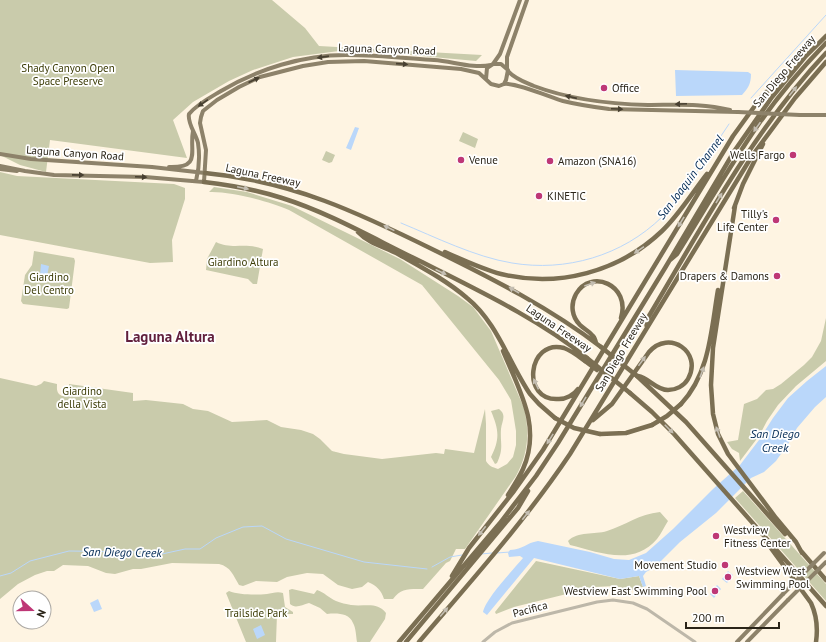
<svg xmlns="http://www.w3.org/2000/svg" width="826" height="642" font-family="'PT Sans',sans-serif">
<rect width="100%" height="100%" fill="#fef4e2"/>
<path fill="#c9cbab" d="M0,0H272L305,28L319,46L482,55L476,61L367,51H339L293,57L253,70L229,81L193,102L173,120L187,158L50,140L46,172L20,165L0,155Z
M463,132L478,139L475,148L459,141Z
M326,151L335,155L332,162L329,163L322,160Z
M0,172L17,176L174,184L185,188V199L172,240L173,262L150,263L0,235Z
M214,187L247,192L292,206L400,259L458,296L473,307L491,331L524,408C530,433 528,454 516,476L465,549H456L450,561L446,563L423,589C409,589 401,588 393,599H384C381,590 377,586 368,582L362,587L352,589L338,585L323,574L307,573L287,577L277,582L256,581L243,586L239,585C233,575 231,567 219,564L172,563L141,569H133L115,574L106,573L88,566L63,565L54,571H47L35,575L18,584L0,599V378L36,386L41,384L44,381L57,384C57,389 56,393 62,396L66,395L69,392V384L133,393V401L146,400L183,404L193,409L208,411L232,422L267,420L281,427L301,430L313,434L320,439L332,451L344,454L382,459L436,453L444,454L445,449L474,453L485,409L486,424V461C489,466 492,467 498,469L507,464L513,457L516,445V431L511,400L499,380L422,285L289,210C268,201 230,191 209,192Z
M216,242C232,250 245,242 263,249L257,284H253L248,279L206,270L207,259Z
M34,251L74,258L75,261L69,308L67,309L23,304L21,301L25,275L32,265Z
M826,318V361L796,386L778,405L767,421L759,436L740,461L739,453L732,449L727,442L738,440L744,404L757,399L766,390L773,389L781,384L804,365L812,357L821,341Z
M499,409C507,415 502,421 501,429C500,444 504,448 497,463L495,464L491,457C500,439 499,430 491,411Z
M743,491L826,584V601L735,498Z
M660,512L668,521C664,527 661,534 657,539C633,567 599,552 570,545L568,541C578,531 594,535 607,531C626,525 639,514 660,512Z
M536,561L620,579L639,576L643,587L633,590L614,586L595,587L514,607L496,614L495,612Z
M292,589L314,594L317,590C324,592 329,598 336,601C340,603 347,604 351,605C365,607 377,601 386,613L385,619L370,642H357C356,636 356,628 353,623C349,613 337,613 327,614L320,608L309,603C302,605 295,609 290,604L289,590Z
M229,591C239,595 256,595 267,594C272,593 278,591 283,593L285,607L293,612V614H277L276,642H246L226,593Z"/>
<path fill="#bad7fa" d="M675,70L748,72L751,74C751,84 748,88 742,95L676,96Z
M355,127L359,128L351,150L346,148Z
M41,264L49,266L47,276L40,275Z
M826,366V397L815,407L797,428L790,441L776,461L764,472L751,478L716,513L680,542L655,567L646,572L643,576L646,586L643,587L639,576L620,579L534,558L487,615L483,612C486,598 513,570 523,558L520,556L509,557L508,553L510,550C524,549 526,543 538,541L590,552L614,559L629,560L646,553L673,529L713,489L740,465L759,440L773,418L788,398L807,381Z
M728,571L733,575L727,583L722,579Z
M717,585L721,589L714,598L710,594Z
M98,599L102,609L94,612L90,603Z
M261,625L265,635L257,639L253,629Z"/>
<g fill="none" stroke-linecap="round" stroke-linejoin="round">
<path stroke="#bad7fa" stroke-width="1" d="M751,98L826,15
M401,223C435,237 475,257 512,263C566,272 622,256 662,217C667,211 672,204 677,198C696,175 712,149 729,124
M497,553L510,552
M481,554L492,553
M432,567L450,557L462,555
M0,576L11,573L30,561L69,551L137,552L162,554L185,549H200L216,538L243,527L262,526L286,539L364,562L427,569"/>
<path stroke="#bdb7a9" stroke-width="3" d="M483,642L495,632L512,623L597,602L613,600L633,603L647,609L695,642"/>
<path stroke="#8d826a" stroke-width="4" d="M493,64L500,54L520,0
M507,68V57L527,0
M508,71C515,79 525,82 534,86C571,100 609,104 648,105C676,105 703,103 730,110
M504,84C515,82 550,97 563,101C579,105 594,107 609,109L738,112
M800,115H826
M0,154L31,159L152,167L205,173
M0,166L25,171L54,175L145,177L204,182L206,150L200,123L201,117L203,111L217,100L239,87L260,77L303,66L328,62L364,61L461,69L479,73L491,84L499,86L504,84L506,80L508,70L501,64H493L487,68L486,79
M169,167C202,168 189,151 193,131
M0,169L17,171
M196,181C199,169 200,156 198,143C196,134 187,123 189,114C197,104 211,97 221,91C258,69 303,55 346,55C374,55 405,58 434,60C452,61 473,69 491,65
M737,642L783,594
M747,642L788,600"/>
<path stroke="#7b6f53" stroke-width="4.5" d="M205,173C292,181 359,213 436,251C493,279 550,308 601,347
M204,182C230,185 257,190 282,198C330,213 376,240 422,262C479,291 537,318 587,358
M735,206L713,348L711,385L713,414L718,434L728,454L776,518L796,542L802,553
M734,208L743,184L763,144
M358,232C368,243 385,247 398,254C421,267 446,280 467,298C497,322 509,363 530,394L539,404L555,418
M445,252C463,260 482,269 501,274C558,288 619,272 662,231C679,215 692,193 707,174
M670,260L677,254C704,211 729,167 758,125C778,96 801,69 826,43
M647,328L646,321C701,229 752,132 826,53
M596,343C595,340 595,337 592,335C589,331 584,329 580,325C572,317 570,305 576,294C591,268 631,285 621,318
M503,351C519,390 542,426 523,469C519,478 513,487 508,495
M637,376L686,422L785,534
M578,389C574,395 566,399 559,399C520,402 528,338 564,348C572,351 578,356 585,361
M630,393L652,412L674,434L826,606
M681,404C710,373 711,330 718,290
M593,420L612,404L649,352C669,329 703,352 688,379C684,386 676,390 668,390C656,390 649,378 638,376
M600,434L626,433L652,425
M765,540L811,603C817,616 818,628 816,642
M801,551L826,580
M452,576L469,548L514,491L543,450L733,136L762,96L791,70
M399,642L500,523L536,476L558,443L665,268L735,150L772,97L805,57L826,36
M406,642L518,508L528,491
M419,642C471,581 525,521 570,454L752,156L795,98L826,62"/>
<path stroke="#8d826a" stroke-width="4" d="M738,112L800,115
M783,594L824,553
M788,600L826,562"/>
<path stroke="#7b6f53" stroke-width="4.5" d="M601,347L637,376
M587,358L630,393
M585,361L597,370
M555,418L574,428L600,434
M652,425L667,416L681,404"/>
</g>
<defs><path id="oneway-solid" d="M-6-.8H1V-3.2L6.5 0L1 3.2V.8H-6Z"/></defs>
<g fill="#484031">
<use href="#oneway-solid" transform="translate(323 57) rotate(172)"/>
<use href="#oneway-solid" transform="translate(402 64) rotate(4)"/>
<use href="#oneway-solid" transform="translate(254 80) rotate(-24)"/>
<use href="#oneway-solid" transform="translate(571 97) rotate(-167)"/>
<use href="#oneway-solid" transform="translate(203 103) rotate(145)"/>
<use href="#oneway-solid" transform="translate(681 104) rotate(178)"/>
<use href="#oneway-solid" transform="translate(617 109) rotate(2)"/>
<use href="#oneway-solid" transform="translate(78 175) rotate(1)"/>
<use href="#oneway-solid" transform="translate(141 177) rotate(3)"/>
</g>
<g fill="#c4beb2">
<use href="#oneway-solid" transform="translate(793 91) rotate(-51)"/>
<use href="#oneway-solid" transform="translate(757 127) rotate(125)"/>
<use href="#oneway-solid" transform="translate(243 188) rotate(12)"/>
<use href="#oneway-solid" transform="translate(719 198) rotate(-59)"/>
<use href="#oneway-solid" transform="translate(681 222) rotate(121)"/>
<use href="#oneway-solid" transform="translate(389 228) rotate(-154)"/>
<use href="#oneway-solid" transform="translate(639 250) rotate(146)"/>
<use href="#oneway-solid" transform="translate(441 272) rotate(26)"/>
<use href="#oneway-solid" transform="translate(590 284) rotate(-19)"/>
<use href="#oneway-solid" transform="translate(514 290) rotate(-150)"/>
<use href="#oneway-solid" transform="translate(642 361) rotate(-54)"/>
<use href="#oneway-solid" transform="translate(702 372) rotate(-70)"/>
<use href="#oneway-solid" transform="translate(536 384) rotate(-115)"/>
<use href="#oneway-solid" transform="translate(583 402) rotate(121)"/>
<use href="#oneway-solid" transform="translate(669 429) rotate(45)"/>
<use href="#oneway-solid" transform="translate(718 432) rotate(-110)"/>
<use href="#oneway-solid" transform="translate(550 439) rotate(122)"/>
<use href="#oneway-solid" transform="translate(526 515) rotate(-52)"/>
<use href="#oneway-solid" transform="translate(482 531) rotate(128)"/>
<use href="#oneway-solid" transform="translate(444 612) rotate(-50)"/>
</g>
<g fill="#be3776" stroke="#fff" stroke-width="1.5">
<circle cx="604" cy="88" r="4"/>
<circle cx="793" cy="155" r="4"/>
<circle cx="461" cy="160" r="4"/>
<circle cx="550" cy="161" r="4"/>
<circle cx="539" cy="196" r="4"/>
<circle cx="776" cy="220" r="4"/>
<circle cx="777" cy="276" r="4"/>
<circle cx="716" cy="536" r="4"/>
<circle cx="725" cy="565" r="4"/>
<circle cx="728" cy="577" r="4"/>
<circle cx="715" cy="591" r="4"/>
</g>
<g text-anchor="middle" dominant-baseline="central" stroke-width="3.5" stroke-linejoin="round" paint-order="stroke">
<g font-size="11" fill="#2a2418" stroke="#fff">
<text transform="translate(387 49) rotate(2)">Laguna Canyon Road</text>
<text transform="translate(784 71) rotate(-50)">San Diego Freeway</text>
<text transform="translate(75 153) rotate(4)">Laguna Canyon Road</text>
<text transform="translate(263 175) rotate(12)">Laguna Freeway</text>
<text transform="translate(559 328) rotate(34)">Laguna Freeway</text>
<text transform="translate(621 352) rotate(-59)">San Diego Freeway</text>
<text transform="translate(530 609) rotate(-15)">Pacifica</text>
</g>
<g font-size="11" fill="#3d3d08" stroke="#fff">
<text x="68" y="68">Shady Canyon Open<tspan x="68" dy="13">Space Preserve</tspan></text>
<text x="243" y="262">Giardino Altura</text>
<text x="49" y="277">Giardino<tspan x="49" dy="13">Del Centro</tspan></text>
<text x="82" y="391">Giardino<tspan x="82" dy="13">della Vista</tspan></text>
<text x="256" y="613">Trailside Park</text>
</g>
<g font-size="11" fill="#2a2418" stroke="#fff" text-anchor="start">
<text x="612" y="88">Office</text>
<text x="785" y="155" text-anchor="end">Wells Fargo</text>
<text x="469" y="160">Venue</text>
<text x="558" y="161">Amazon (SNA16)</text>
<text x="547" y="196">KINETIC</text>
<text x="768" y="214" text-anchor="end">Tilly's<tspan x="768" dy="13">Life Center</tspan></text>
<text x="769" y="276" text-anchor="end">Drapers &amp; Damons</text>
<text x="724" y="530">Westview<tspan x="724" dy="13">Fitness Center</tspan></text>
<text x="717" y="565" text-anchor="end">Movement Studio</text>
<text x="736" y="571">Westview West<tspan x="736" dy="13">Swimming Pool</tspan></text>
<text x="707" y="591" text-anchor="end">Westview East Swimming Pool</text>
</g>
<g font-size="12" font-style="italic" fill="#002954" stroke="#fff">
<text transform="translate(690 177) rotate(-53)">San Joaquin Channel</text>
<text x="775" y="433">San Diego<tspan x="775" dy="14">Creek</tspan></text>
<text transform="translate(122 552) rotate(1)">San Diego Creek</text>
</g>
<g font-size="15" font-weight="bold" fill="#611f3c" stroke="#fff">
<text x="170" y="336">Laguna Altura</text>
</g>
</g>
<g transform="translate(32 610) rotate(111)"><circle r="19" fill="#ffffff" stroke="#aaa7a3"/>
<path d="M0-3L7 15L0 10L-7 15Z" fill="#be3776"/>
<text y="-6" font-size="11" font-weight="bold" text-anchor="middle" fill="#2a2418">N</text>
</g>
<path d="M686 622v6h93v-6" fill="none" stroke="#2a2418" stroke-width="2"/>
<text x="692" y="622" font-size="12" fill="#2a2418" stroke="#ffffff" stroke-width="3" paint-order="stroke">200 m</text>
</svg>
